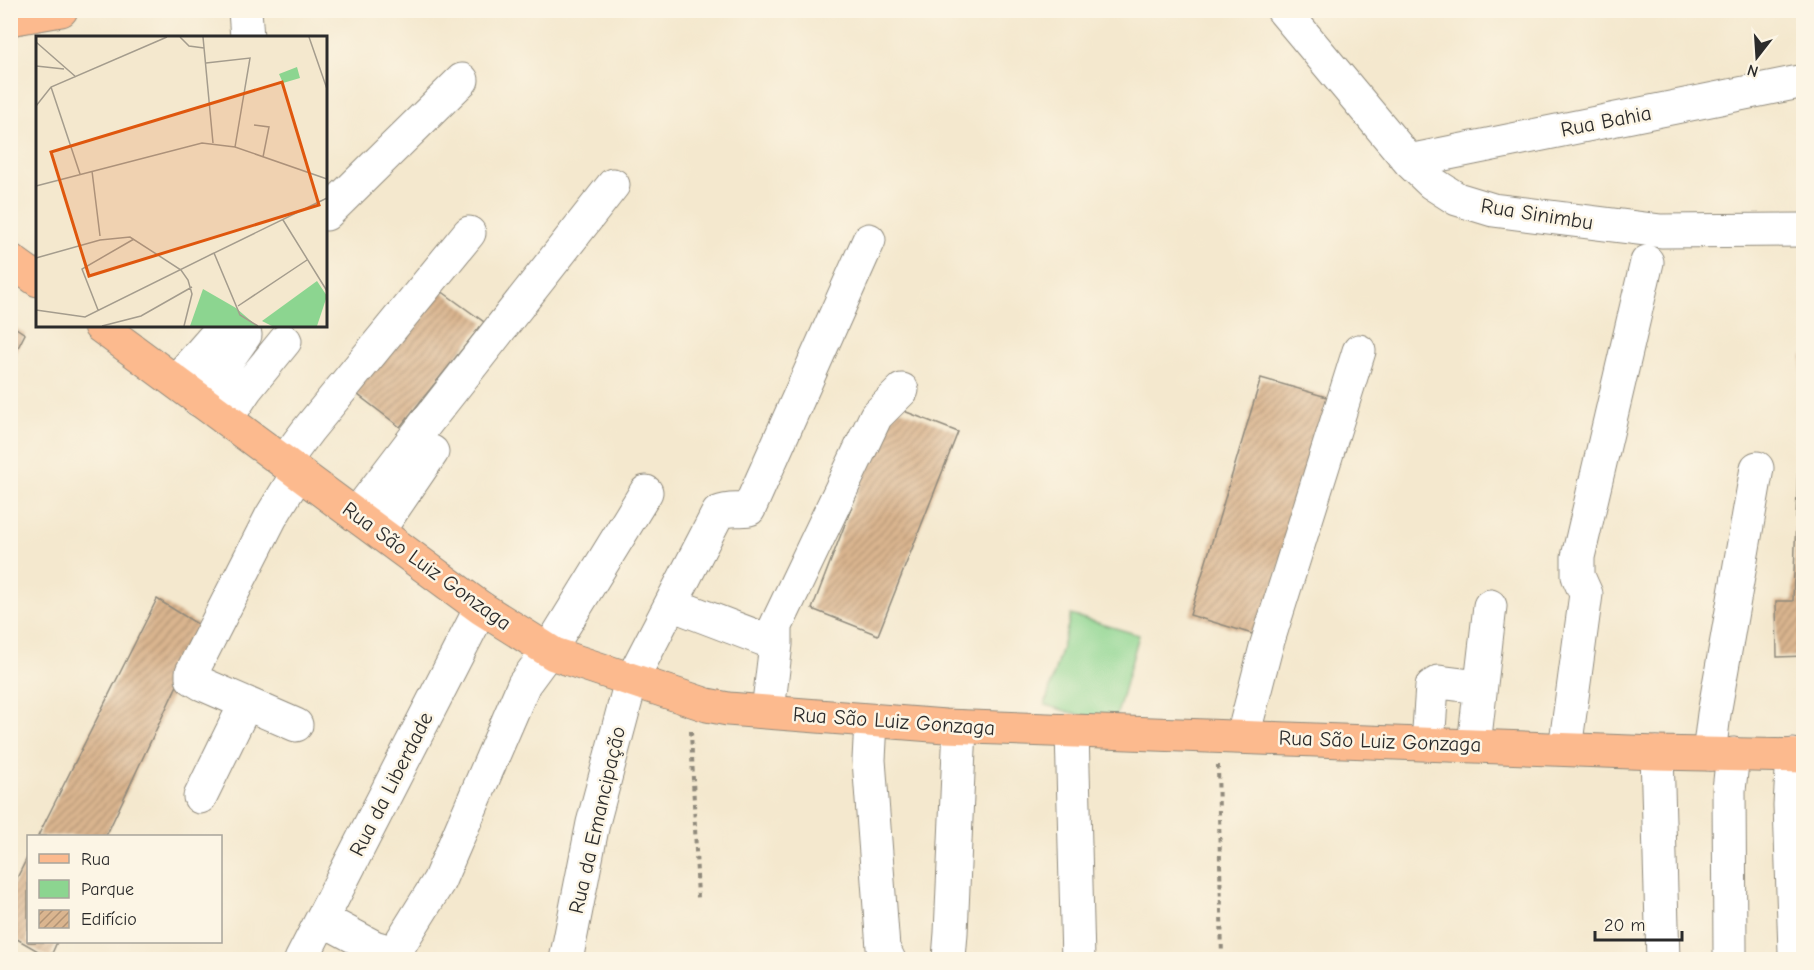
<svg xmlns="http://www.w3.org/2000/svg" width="1814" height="970" font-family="'Comic Neue',sans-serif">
<defs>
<pattern id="building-hatch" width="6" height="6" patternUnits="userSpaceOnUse" patternTransform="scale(1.5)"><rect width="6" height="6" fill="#dab58f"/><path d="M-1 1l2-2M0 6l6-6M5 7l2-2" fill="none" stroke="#b19375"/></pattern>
</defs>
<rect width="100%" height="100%" fill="#fcf5e5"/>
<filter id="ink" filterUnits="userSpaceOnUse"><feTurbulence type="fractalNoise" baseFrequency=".0167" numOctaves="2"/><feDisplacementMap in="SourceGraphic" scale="12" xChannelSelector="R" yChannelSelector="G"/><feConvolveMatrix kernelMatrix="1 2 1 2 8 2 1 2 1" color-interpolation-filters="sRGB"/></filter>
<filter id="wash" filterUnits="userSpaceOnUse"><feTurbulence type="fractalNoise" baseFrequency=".008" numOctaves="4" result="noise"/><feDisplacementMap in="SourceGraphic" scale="24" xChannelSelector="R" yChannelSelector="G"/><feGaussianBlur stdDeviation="1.35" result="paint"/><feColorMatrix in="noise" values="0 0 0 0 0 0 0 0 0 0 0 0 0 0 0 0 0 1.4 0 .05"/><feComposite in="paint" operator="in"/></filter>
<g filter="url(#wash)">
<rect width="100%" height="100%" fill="#f4e8ce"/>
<path fill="#8cd590" stroke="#5c805e" stroke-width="1.5" d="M1071,615L1139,635L1114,725L1045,705Z"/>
<g id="blocks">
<path fill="url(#building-hatch)" d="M437,288L484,322L400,427L353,391Z
M10,324L25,334L10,363Z
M1802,355H1804V656L1777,657L1776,601H1793Z
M1261,378L1330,398L1259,636L1190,615Z
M891,406L958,432L878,635L812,609Z
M157,599L204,628L106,836H38Z
M28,856V942H57L50,958L10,935V892Z"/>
</g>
</g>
<g filter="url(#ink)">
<use href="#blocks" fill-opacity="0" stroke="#908a7c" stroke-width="1.5"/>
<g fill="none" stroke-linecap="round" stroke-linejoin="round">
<defs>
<path id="minor" d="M245,10L247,38
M1283,10L1409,161L1432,183L1457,199L1493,210L1661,231L1804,230
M1409,161L1804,81
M326,214L462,80
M176,381L224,326
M199,400L245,335
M226,419L246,389L285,341
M284,462L308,430L469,233
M356,515L426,423L613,185
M378,531L432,452
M671,604L776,644
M768,711L776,644V626L876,416L902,390
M871,721L869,760L883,948L889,960
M296,725L202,684L192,678V672L271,517L298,473
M1072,731L1078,960
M1243,736L1266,647L1359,351
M1428,744L1432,686L1439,682L1479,687
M1474,745L1490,606
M1565,749L1586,594L1578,576V557L1647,262
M1657,753L1663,960
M1709,754L1714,714L1757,468
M1793,755L1790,805L1795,952
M200,797L246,703
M322,919L374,947L388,951L398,947L439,881L524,684L549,650L646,492
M1730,951L1729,790L1733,754
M301,960L481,608
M566,960L593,823L631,681L718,513C729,508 738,511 749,509L869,240
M948,960L949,958L951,933L960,727"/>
<path id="major" d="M10,19L61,10
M10,260L38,280
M100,326L481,608L554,654L707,705L728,709L945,726L1657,753L1804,756"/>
</defs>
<use href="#minor" stroke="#908a7c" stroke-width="35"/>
<use href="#major" stroke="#908a7c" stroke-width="35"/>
<path stroke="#908a7c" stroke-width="4" stroke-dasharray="4.5 4.5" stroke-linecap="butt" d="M691,731L698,899
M1218,765L1222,960"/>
<use href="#minor" stroke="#fff" stroke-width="33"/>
<use href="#major" stroke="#fcba8e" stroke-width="33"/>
</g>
</g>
<g text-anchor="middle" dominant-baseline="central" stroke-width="5" stroke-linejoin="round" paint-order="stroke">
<g font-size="21" fill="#2b2b2b" stroke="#fcf5e5">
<text transform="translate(1606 121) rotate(-11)">Rua Bahia</text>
<text transform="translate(1537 214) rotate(9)">Rua Sinimbu</text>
<text transform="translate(427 566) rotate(36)">Rua São Luiz Gonzaga</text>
<text transform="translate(894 721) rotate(4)">Rua São Luiz Gonzaga</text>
<text transform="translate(1380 741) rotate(2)">Rua São Luiz Gonzaga</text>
<text transform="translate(391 784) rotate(-63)">Rua da Liberdade</text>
<text transform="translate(597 820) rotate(-77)">Rua da Emancipação</text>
</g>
</g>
<g transform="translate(36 36)">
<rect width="291" height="291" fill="#f4e8ce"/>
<path d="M261,31L264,42L247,47L243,38ZM281,245L291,260L281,290H236L226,285ZM167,253L200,272L221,290H154Z" fill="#8cd590"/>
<path fill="none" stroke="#a49c8d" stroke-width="1.5" d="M144,1L153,10L168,12M167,1L177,107M273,1L291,53M0,6L40,41M170,27L214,22L199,111M0,30L28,33M15,51L44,138M0,70L15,51L131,1M218,89L233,91L227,121M56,135L64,200M0,150L166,107L199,111L291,143M247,184L291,255M0,222L64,204L94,201L145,234L152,244L156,258L148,290M202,270L271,224M0,274L49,281L178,217M62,274L46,233L98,203M66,290L105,280L156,251M222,290L204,279L178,217L291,162"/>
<path fill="#df570e" fill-opacity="0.15" stroke="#df570e" stroke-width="3" d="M246,46L283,169L53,240L15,116Z"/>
<rect width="291" height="291" fill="none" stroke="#2b2b2b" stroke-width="3"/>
</g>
<rect width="1814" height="970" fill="none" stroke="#fcf5e5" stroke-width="36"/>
<rect x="27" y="835" width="195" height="108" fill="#fcf5e5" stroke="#a8a49b" stroke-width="1.5"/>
<rect x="39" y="854" width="30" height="9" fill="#fcba8e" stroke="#a8a49b" stroke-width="1.5"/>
<text x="81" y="865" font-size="18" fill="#2b2b2b">Rua</text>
<rect x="39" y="880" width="30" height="18" fill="#8cd590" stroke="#a8a49b" stroke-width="1.5"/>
<text x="81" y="895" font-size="18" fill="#2b2b2b">Parque</text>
<rect x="39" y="910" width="30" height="18" fill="url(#building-hatch)" stroke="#a8a49b" stroke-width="1.5"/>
<text x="81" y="925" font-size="18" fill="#2b2b2b">Edifício</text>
<g transform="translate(1757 57) rotate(197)" stroke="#fcf5e5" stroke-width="4.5" paint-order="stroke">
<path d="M0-4.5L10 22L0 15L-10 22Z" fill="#2b2b2b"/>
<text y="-9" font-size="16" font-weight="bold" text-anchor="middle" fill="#2b2b2b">N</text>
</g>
<path d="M1595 931v9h87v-9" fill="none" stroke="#2b2b2b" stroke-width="3"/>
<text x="1604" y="931" font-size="18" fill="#2b2b2b" stroke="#fcf5e5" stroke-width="4.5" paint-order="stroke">20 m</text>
</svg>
